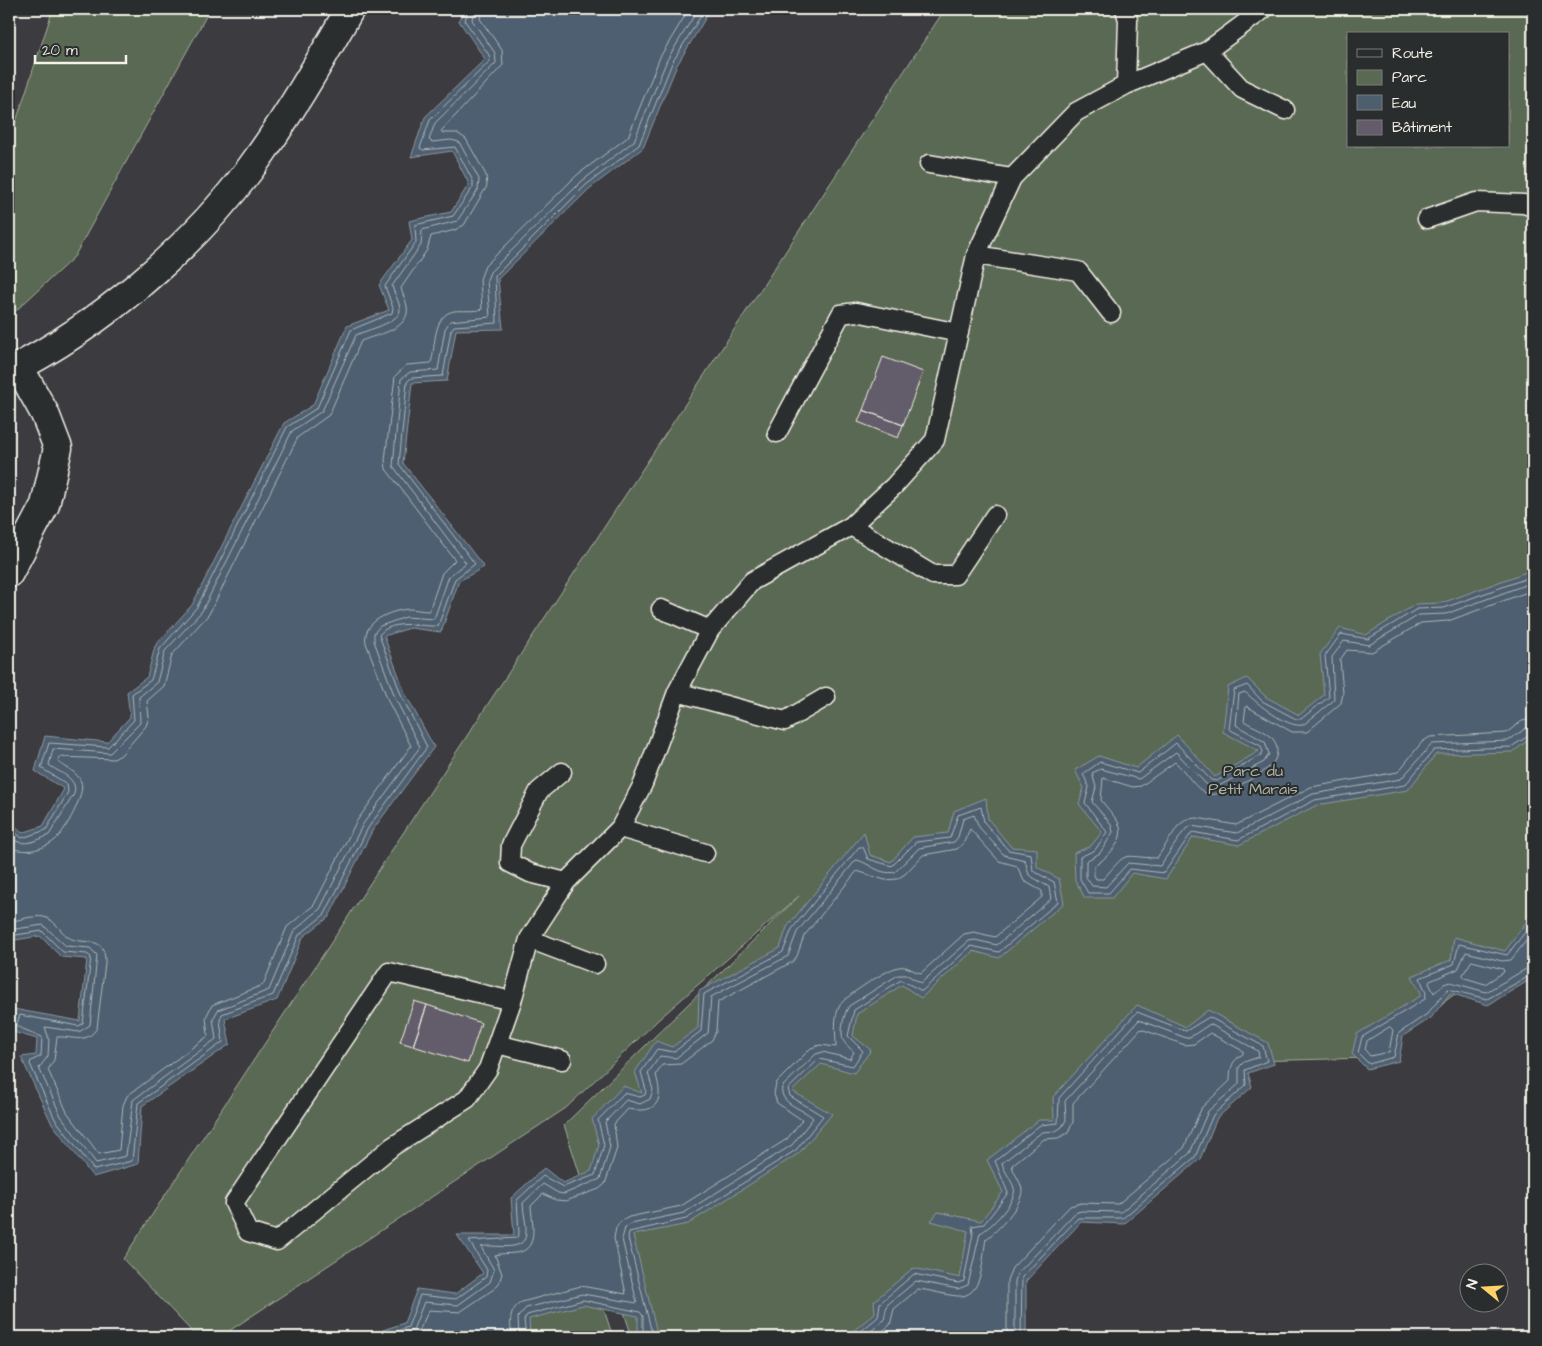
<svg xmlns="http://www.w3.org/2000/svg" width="1542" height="1346" font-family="'Architects Daughter',sans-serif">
<rect width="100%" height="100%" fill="#3b3b40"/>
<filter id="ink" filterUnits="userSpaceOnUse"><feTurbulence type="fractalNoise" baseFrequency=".02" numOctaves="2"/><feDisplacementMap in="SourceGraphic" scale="10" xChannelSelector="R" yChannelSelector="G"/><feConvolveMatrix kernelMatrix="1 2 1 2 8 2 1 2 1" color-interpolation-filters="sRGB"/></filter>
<g filter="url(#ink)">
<path fill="#5a6952" stroke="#a7ad9d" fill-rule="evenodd" d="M53,9H210L74,257L9,317V143Z
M945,9H1533V962L1480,975L1370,1058L1173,1063L928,1337H632L564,1125L799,896L659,1019L566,1108L220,1337H197L123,1259ZM1348,34H1508V146H1348Z
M575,1222L613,1337H438Z"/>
<path fill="#4d5f6f" stroke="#90999f" d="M463,9H711L677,65L643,148L589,189L498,279L503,329L456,330L447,381L412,383L403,463L484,567L459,581L441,632L410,628L384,636L406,695L434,747L372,831L329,917L303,937L277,1000L225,1019L230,1044L142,1106L138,1164L93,1177L51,1122L21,1057L36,1055L37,1039L10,1031L13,1009L80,1021L87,959L61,957L40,936L9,941V819L22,833L43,826L64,789L35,771L45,736L107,742L130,717L127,692L147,677L155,646L192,605L284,423L313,405L347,326L389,310L379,285L412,240L409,221L451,212L469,184L452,151L411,157L425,117L485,59L459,21Z
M1529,571H1533V736L1513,752L1436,754L1408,790L1317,805L1239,845L1193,837L1166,879L1132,873L1112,898H1085L1075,880L1074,853L1091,846L1102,832L1079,804L1084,788L1075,770L1099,756L1136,768L1177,735L1215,777L1259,751L1223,732L1228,687L1247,678L1266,697L1299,715L1324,695L1320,654L1340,628L1366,635L1416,604L1442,603Z
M986,798L988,819L1011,847L1037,849V867L1059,879L1064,903L999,958L973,951L921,998L902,985L857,1014L853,1036L871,1050L854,1073L821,1064L792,1091L832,1114L799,1153L688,1224L633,1235L658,1337H638V1316L583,1305L529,1319L530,1337H371L383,1330L404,1323L417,1289L455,1294L483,1273L457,1235H514L511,1198L544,1168L563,1183L591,1171L599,1145L592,1119L623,1086L642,1093L635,1072L656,1041L672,1047L698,1028L699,991L780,948L787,927L864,832L870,855L891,862L913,837L948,833L954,811Z
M1530,917L1533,922V978L1488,1005L1450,993L1431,1018L1403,1036L1399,1061L1367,1069L1352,1054L1357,1034L1422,995L1412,976L1451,960L1454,937L1505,951Z
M1137,1005L1186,1027L1208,1010L1268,1043L1274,1064L1248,1073L1252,1087L1217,1118L1200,1159L1124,1224L1081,1222L1026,1281V1337H846L875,1313L874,1301L913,1268L960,1278L968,1231L931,1221L938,1212L981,1221L1003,1192L987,1160L1039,1120H1054L1053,1097Z"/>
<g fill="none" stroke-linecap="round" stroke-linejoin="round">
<path stroke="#b1b7b8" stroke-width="1" d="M1533,576L1444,608L1417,609L1368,639L1341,634L1325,656L1329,697L1301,719H1296L1262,701L1247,685L1234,690L1229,729L1261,746L1263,752L1260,756L1217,781L1211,780L1176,743L1138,773L1100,762L1083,774L1089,787L1085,803L1107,832L1095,850L1080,857V879L1088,893H1109L1130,869L1164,873L1192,832L1238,840L1315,800L1405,785L1434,750L1511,747L1533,733
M1533,582L1446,614L1419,615L1369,645L1344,641L1332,657L1334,700L1303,725C1286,728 1257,703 1245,692L1239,694L1236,725L1265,742L1269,754L1264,762L1215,788L1206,784L1176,752L1139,779L1101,769L1092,773L1096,787L1092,802L1111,824L1113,832L1100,853L1086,861V877L1092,886L1106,887L1128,863L1160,866L1184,831L1191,826L1237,833L1313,794L1401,779L1432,744L1508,741L1526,728L1533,726
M1533,590L1448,621L1421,623L1372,652L1347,650L1340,660L1343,693L1341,703L1307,732H1292L1246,706L1244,721C1253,727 1266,730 1273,739C1279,746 1278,757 1272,764C1264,774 1220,798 1208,794C1194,789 1186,771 1175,762L1141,786L1133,787L1103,778L1101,800C1106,807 1113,814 1118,822C1128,839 1107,858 1094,866V875L1096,879H1103C1130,849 1119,857 1157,858L1178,826L1187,819L1197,818L1236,825L1311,787L1398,772L1422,742L1430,737L1506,733L1522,721L1533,719
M9,827L22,838L46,830L68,792L67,784L41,768L49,743L108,747L134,720L132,694L151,680L160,649L197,607L287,427L317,408L351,330L392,313L393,308L385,286L416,242L415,225L453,216L473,187V181L455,147L423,150L420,148L430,120L490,61L489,55L465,21L468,9
M9,836C21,848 34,842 49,835L74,794C79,778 59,773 49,765L53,749L110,753L140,723L139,697L157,682L165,651L202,611L292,431L322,411L356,335C366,330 399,323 400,310C400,302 394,294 392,286L421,245L422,230L457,221L478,190L479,179L459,142L451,140L432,142L429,140L435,123L496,63L495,53L472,20L474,9
M9,846C21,855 44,850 55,840C65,832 86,793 81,782C78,772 66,768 58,762L59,757L114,759L121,755L146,726L149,717L147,701L164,686L172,655L209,614L298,437L329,415L361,341C377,334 411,330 407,306C406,300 402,294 401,288L427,250L431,236L455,230L464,225L487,186L486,175L466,139L457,133H443L441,131L503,65L502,50L480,19L482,9
M9,922C19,920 33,915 44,917C55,920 60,931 68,937C82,947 106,932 105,963L97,1028C86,1045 73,1036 57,1037L54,1060L48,1070L67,1112L99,1154L119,1150L123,1105L127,1096L208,1036L206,1017L212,1005L263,985L287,927L314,905L356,822L411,746L389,703L366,643C362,621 390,611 408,609C415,609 422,611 429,611L442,573L455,560L386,469L385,460L395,376L407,365L431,363C436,347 432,315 454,311C463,310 474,312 482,309L480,279L485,266L577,175L628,137L660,57L689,9
M1533,925L1530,926L1507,955L1459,944L1454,964L1420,978L1426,993L1425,999L1362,1037L1358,1053L1369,1064L1394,1057L1399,1033L1427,1014L1448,989L1487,999L1533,974
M9,930L43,925L66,946L90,948L97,955L90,1025L79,1032L45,1027L49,1039L48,1056L39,1068L61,1116L96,1163L126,1156L133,1100L216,1039L213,1019L218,1010L269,990L294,931L320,909L363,824L420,747L396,700L374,641V633L380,626L406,617L434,619L449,576L466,563L393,466L401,379L410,372L438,370L445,329L450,321L490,317L487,280L490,272L582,181L634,141L667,60L698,9
M1533,932L1511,960L1502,961L1466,952L1458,969L1430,981L1429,983L1434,993L1444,984L1450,982L1486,992L1526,969L1533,968
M9,936L42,931L63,952L87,954L91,957L83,1024L78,1026L20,1015L16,1026L42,1037L41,1056L31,1061L30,1064L55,1119L94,1170L132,1161L138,1103L223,1042L220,1020L222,1014L273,995L299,935L325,914L368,828L427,747L402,697L379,635C392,618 421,627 438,626L455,579L475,564L399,464L407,382L411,378L443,376L451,330L454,326L497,323L495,276L586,185L639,145L672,63L705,9
M1472,961L1503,969L1504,972L1485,984L1465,978L1463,975Z
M1390,1027L1393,1030L1389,1052L1370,1056L1365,1050L1367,1041Z
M381,1337L408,1327L420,1295L456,1299L486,1277L487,1270L469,1241L517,1238L519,1233L517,1200L543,1176L563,1187L595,1175L604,1145L598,1120L624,1093L640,1097L645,1095L646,1090L641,1072L657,1049L674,1052L701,1031L704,994L783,952L792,929L859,847H863L868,859L892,866L916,842L950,838L958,815L981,807L984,822L1008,850L1031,854L1033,871L1054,882L1058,902L999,952L971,946L922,991L901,980L854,1010L848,1036L863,1051L853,1066L819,1059L788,1089L790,1096L823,1116L796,1150L686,1219L629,1232L628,1238L653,1337
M398,1337L413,1330L424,1302L458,1305L490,1282L494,1270L481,1247C493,1243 524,1254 526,1234C527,1224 523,1213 523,1203L543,1184L558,1193L564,1194L600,1179L610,1147L605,1122L626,1100L640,1104L650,1099L653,1090L648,1073L660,1056L676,1058L708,1033L711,997L788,956L797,932L856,860C867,861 879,876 895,872L919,848L954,842L958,837L963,819L974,815L979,827L1004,855L1025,860L1029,875L1049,887L1051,899L997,945L975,940L969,941L921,983L907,975H898L849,1006C844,1013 840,1031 843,1039C844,1044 850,1048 854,1052L850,1059L823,1052L816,1054L782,1087C779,1105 803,1108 813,1118L792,1145L684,1213L631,1224L625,1228L622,1239L637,1303L582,1294L526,1308L518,1317L519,1337
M416,1337L429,1310L460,1312L494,1289L499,1283L502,1274L495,1255C501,1253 508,1254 515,1253C540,1251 532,1223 531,1206L543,1194L556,1200L566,1201L599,1189L605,1184L617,1148L614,1124L628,1109C657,1114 664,1102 656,1075L662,1065L681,1064L712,1040L716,1031L718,1002L792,962L797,956L804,936L857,871L885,880L897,879L905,874L923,855L957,849L963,844L970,829L999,861L1017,866L1024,881L1042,891V897L995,937L974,932L964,934L921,973C913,972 908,965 899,967C889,968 845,996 840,1005C833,1017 836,1034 836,1047L820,1045L811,1048L776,1083L774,1094L777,1103L802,1120L787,1139L681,1206L629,1217L620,1222L616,1228L614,1238L626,1294L581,1286L522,1302C508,1310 510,1323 512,1337
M526,1337L524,1320L527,1315L583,1300L640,1312L643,1316V1337
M854,1337L878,1317L880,1303L914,1274L958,1283L964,1281L973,1233L972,1226L984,1224L1008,1193L995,1161L1040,1125L1058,1123L1059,1098L1137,1012L1186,1031L1209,1017L1263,1046L1267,1061L1245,1070L1246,1085L1213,1115L1195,1157L1123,1218H1078L1022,1277L1021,1337
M864,1337L884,1320L887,1305L916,1281L958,1289L968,1285L980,1233C990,1229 1018,1200 1014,1188C1011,1179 1004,1171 1002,1163L1042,1132L1056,1131L1062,1127L1066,1120L1065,1101L1139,1020L1186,1038L1192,1036L1210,1024L1258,1051L1259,1057L1244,1062L1239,1067V1084L1208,1111L1190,1153L1121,1212L1081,1211L1075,1213L1018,1273L1015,1281V1337
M875,1337L890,1325L894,1309L918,1289C931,1290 944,1295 957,1296C984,1299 982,1257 986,1239C997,1232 1023,1204 1022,1190C1021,1181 1013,1173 1012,1165L1044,1139L1058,1138L1068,1133L1073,1122V1103L1141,1029L1185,1045L1194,1044L1210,1033L1243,1051V1054C1231,1061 1230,1069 1230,1081L1202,1107L1184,1148L1118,1204L1081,1203L1070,1206L1012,1268L1007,1280V1337"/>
</g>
<path fill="#645b6b" stroke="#f4f1e8" d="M883,357L923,372L903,425L863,410Z
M863,410L903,425L898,438L858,422Z
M414,1001L427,1005L413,1046L400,1042Z
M427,1005L481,1023L468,1063L413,1046Z"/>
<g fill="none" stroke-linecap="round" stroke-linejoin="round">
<defs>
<path id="lane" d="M1125,9L1128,20L1126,85
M1207,51L1242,89L1285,110
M929,164L1012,178
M1427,219L1476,202L1524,204L1533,207
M976,255L1078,271L1111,313
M777,433L841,314L856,312L959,333
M851,526L933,575H955L995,515
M661,609L710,630
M677,692L785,721L826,697
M562,772L539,791L511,845L510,863L530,873L566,882
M620,828L705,853
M529,939L595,964
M512,1001L389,972L234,1203L248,1232L277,1241L393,1146L467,1099L488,1069L512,1001L529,939L566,882L620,828L643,784L677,692L710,630L752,581L851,526L894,486L935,440L976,255L1012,178L1076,112L1126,85L1207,51L1264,9
M497,1044L562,1060"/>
<path id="street" d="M9,573L45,505L58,448L45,414L19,367"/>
<path id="secondary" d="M9,372C99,326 189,250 250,169C287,119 319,63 350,9"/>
</defs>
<use href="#lane" stroke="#f4f1e8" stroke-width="21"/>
<use href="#street" stroke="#f4f1e8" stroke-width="31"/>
<use href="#secondary" stroke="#f4f1e8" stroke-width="31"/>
<use href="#lane" stroke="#2a2d2e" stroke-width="18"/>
<use href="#street" stroke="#2a2d2e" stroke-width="28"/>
<use href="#secondary" stroke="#2a2d2e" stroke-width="28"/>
</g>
</g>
<g text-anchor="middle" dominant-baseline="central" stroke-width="4" stroke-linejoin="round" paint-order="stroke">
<g font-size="16" fill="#afb4a4" stroke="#2a2d2e">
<text x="1253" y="771">Parc du<tspan x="1253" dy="18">Petit Marais</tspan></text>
</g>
</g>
<rect width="1542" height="1346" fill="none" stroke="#2a2d2e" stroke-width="30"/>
<rect x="15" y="15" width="1512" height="1316" fill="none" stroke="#f4f1e8" stroke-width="2" filter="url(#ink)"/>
<rect x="1347" y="32" width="162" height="115" fill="#2a2d2e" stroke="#7b7b78"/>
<rect x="1357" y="49" width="25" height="8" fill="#2a2d2e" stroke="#7b7b78"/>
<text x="1392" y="58" font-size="15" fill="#f4f1e8">Route</text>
<rect x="1357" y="70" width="25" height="15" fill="#5a6952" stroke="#7b7b78"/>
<text x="1392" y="82" font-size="15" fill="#f4f1e8">Parc</text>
<rect x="1357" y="95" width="25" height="15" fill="#4d5f6f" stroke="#7b7b78"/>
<text x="1392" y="108" font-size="15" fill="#f4f1e8">Eau</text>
<rect x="1357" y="120" width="25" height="15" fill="#645b6b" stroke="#7b7b78"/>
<text x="1392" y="132" font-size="15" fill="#f4f1e8">Bâtiment</text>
<g transform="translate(1484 1288) rotate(288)"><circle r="24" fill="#2a2d2e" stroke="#7b7b78"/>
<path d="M0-4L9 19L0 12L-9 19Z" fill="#ffd166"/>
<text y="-8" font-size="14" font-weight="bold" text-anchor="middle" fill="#f4f1e8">N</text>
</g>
<path d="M35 55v8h91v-8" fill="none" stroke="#f4f1e8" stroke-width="2.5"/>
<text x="42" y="55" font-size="15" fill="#f4f1e8" stroke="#2a2d2e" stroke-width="4" paint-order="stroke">20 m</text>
</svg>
